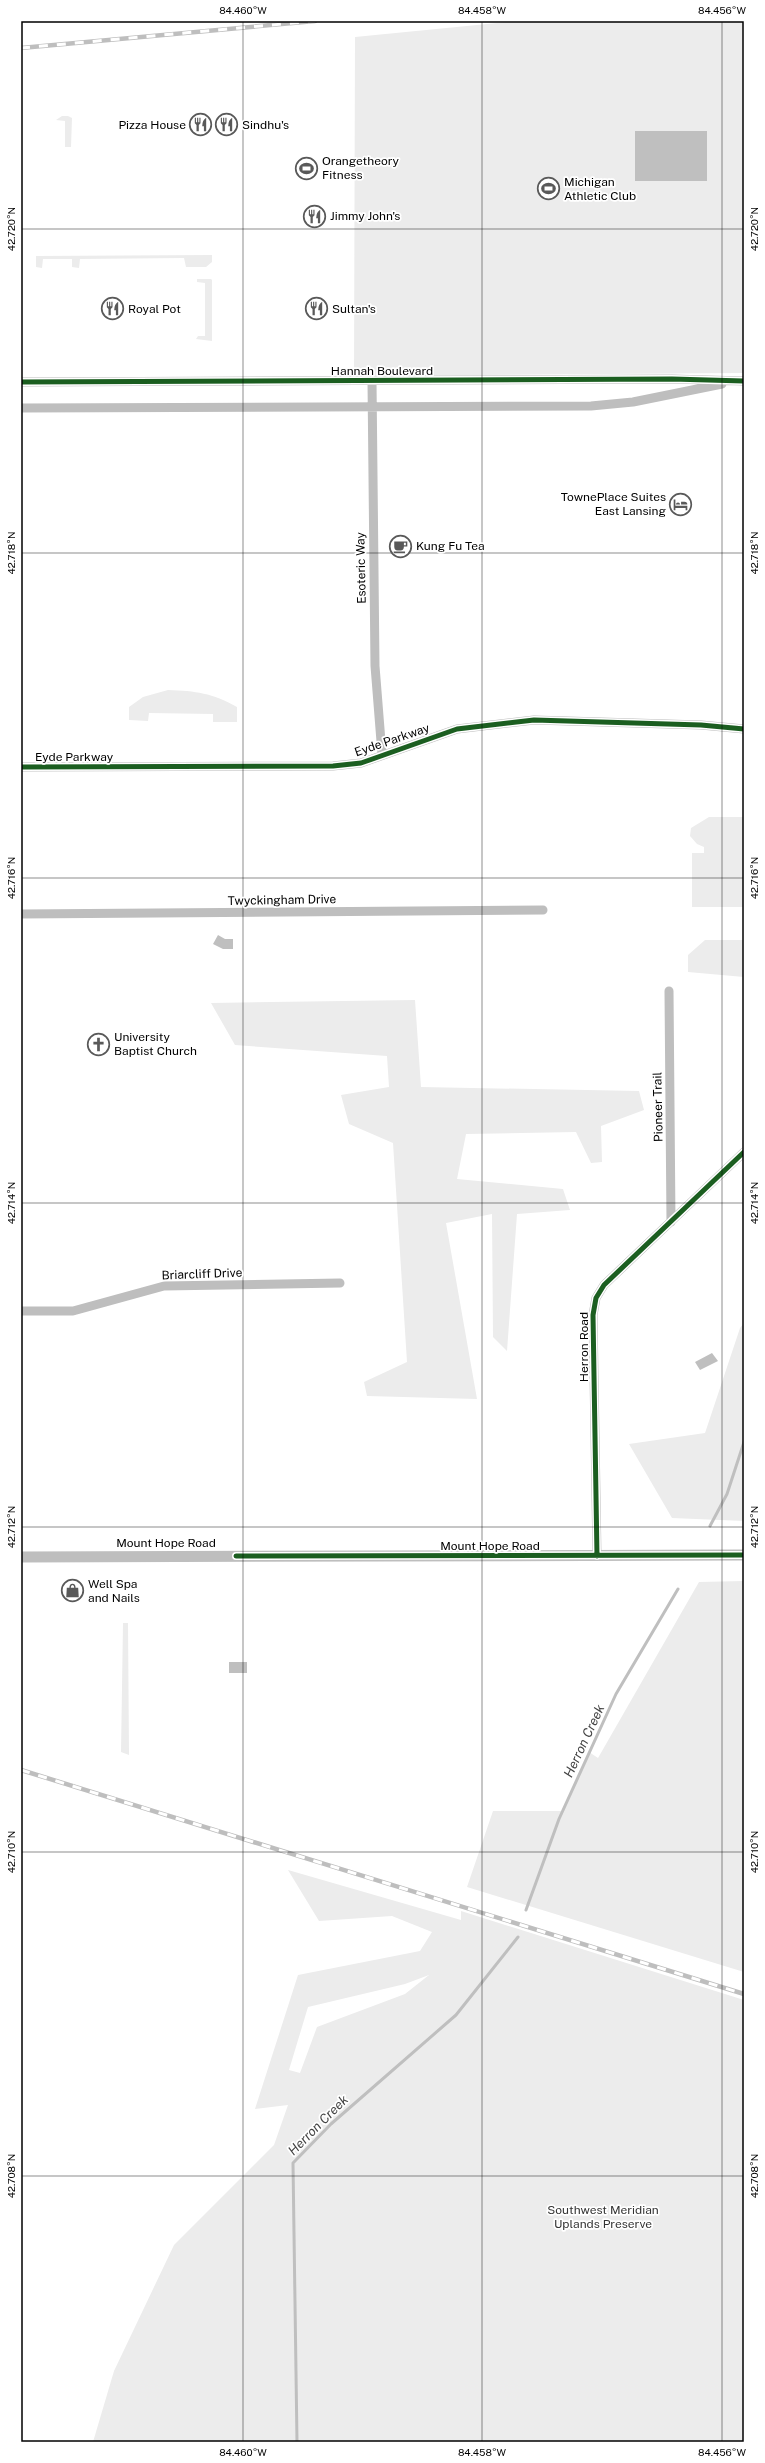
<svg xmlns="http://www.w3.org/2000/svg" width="765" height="2463" font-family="'Public Sans',sans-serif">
<rect width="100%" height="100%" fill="#fff"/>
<path fill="#ececec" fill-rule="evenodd" d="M518,21H744V373L354,376L355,37Z
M62,116H68L72,118L71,147H65V121L56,120Z
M212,255V262L206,267H186L184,258L80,259L79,268L72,267V259H43L42,268L36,267V256Z
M197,279H211L212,280V341L196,339L198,336H205V283L197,282Z
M168,690C196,691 212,693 237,707V722H213V714L149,713L148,721L129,720V707L143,697Z
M709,817H744V907H692V853H704V847L697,844L690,836L691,828Z
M705,940H744V977L688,972V955Z
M415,1000L421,1087L639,1091L644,1110L601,1126L602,1162L591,1163L576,1132L466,1134L457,1179L563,1189L570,1210L517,1214L507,1351L493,1337L492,1214L446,1223L477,1399L367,1396L364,1382L407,1362L393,1143L349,1124L341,1095L389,1087L387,1056L235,1045L211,1003Z
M744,1323V1521L672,1518L629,1444L705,1433L740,1328Z
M744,1581V1972L467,1887L493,1811H562L589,1752L598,1758L699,1582Z
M123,1623H128L129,1755L121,1752Z
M288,1870L461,1920V1911L744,2000V2442H93L114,2371L174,2245L274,2145L288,2105L255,2109L298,1975L420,1951L432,1932L392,1916L319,1921ZM429,1975L405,1994L317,2027L300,2073L289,2070L308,2007L405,1984Z"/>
<path fill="#bfbfbf" d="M635,131H707V181H635Z
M218,935L225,939H233V949H223L213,944Z
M712,1353L718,1361L700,1370L695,1362Z
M229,1662H247V1673H229Z"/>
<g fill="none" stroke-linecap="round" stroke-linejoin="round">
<path stroke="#bfbfbf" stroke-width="3" d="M710,1526L727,1494L744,1442
M526,1910L559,1819L616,1694L678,1589
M297,2442L293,2163L331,2124L456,2015L518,1937"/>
<path stroke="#bebebe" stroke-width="9" d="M372,381L375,666L382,754
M21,382L672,379L744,381
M21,408L591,406L633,402L722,384
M21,767L333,766L361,763L457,729L534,720L701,725L744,729
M21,914L543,910
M669,991L671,1222
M21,1311H73L164,1286L340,1283
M597,1556L593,1315L596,1298L604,1285L744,1152"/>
<path stroke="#bebebe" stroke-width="11" d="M21,1557L744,1555"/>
<defs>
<path id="rail" d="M21,48L315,21
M21,1770L744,1994"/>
</defs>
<use href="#rail" stroke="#bebebe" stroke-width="4.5"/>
<use href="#rail" stroke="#fff" stroke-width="3" stroke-dasharray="9" stroke-linecap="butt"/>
<defs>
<path id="cycleway" d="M21,382L672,379L744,381
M21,767L333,766L361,763L457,729L534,720L701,725L744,729
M236,1556L744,1555
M597,1556L593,1315L596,1298L604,1285L744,1152"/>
</defs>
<use href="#cycleway" stroke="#fff" stroke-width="8"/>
<use href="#cycleway" stroke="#1b5e20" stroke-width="5"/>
</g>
<path fill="none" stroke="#000" stroke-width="1" stroke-opacity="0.45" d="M243,21V2442M482,21V2442M722,21V2442M21,229H744M21,553H744M21,878H744M21,1203H744M21,1527H744M21,1852H744M21,2176H744"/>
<defs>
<symbol id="restaurant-ring" viewBox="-11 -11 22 22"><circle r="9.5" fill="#fff" stroke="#595959" stroke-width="1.5"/><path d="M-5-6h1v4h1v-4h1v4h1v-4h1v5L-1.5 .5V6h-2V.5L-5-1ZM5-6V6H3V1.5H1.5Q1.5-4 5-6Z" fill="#595959"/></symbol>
<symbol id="stadium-ring" viewBox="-11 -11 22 22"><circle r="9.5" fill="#fff" stroke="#595959" stroke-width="1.5"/><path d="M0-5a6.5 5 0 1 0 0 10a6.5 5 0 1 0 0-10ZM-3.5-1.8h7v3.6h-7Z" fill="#595959"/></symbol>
<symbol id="hotel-ring" viewBox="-11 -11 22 22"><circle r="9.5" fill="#fff" stroke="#595959" stroke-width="1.5"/><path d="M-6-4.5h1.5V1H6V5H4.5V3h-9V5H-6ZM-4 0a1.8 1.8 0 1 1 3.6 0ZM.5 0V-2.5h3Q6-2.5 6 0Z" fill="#595959"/></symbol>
<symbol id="cafe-ring" viewBox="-11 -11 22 22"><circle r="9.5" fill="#fff" stroke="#595959" stroke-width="1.5"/><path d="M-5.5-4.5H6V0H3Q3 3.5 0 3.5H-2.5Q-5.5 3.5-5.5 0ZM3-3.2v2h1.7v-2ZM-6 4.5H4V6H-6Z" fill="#595959"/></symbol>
<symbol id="church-ring" viewBox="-11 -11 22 22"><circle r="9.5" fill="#fff" stroke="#595959" stroke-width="1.5"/><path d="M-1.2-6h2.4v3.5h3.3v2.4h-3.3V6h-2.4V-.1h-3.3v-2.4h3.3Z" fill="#595959"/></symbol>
<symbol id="shop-ring" viewBox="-11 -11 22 22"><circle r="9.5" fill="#fff" stroke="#595959" stroke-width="1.5"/><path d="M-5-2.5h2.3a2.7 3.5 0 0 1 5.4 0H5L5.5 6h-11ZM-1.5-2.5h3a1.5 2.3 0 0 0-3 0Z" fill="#595959"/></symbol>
</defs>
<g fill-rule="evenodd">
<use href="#restaurant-ring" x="188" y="112" width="25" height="25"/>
<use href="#restaurant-ring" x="214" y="112" width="25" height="25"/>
<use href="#stadium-ring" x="294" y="156" width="25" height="25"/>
<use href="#stadium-ring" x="536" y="176" width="25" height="25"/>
<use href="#restaurant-ring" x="302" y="204" width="25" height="25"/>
<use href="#restaurant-ring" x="100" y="296" width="25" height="25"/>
<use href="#restaurant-ring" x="304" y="296" width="25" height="25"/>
<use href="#hotel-ring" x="668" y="492" width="25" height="25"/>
<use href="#cafe-ring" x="388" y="534" width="25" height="25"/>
<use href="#church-ring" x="86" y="1032" width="25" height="25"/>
<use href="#shop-ring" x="60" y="1578" width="25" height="25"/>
</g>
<g text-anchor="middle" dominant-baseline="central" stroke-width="3.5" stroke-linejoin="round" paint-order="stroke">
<g font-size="12" fill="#000" stroke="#fff" text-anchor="start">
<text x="186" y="125" text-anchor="end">Pizza House</text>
<text x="242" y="125">Sindhu's</text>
<text x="322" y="161">Orangetheory<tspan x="322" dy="14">Fitness</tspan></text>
<text x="564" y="182">Michigan<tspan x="564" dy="14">Athletic Club</tspan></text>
<text x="330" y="216">Jimmy John's</text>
<text x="128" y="309">Royal Pot</text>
<text x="332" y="309">Sultan's</text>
<text x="666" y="497" text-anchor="end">TownePlace Suites<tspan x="666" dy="14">East Lansing</tspan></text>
<text x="416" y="546">Kung Fu Tea</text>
<text x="114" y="1037">University<tspan x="114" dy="14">Baptist Church</tspan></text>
<text x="88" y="1584">Well Spa<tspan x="88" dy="14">and Nails</tspan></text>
</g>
<g font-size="12" fill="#000" stroke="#fff">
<text x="382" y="371">Hannah Boulevard</text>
<text transform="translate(361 568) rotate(-91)">Esoteric Way</text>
<text transform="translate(392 740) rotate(-19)">Eyde Parkway</text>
<text x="74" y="757">Eyde Parkway</text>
<text transform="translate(282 900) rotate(-1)">Twyckingham Drive</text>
<text transform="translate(658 1107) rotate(-91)">Pioneer Trail</text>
<text transform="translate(202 1274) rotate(-2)">Briarcliff Drive</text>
<text transform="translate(584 1347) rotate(-90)">Herron Road</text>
<text x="166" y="1543">Mount Hope Road</text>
<text x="490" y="1546">Mount Hope Road</text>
</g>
<g font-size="12" fill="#333" stroke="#fff">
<text x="603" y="2210">Southwest Meridian<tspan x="603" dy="14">Uplands Preserve</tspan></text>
</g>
<g font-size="13" font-style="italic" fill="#444" stroke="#fff">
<text transform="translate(584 1741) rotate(-65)">Herron Creek</text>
<text transform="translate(318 2125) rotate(-45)">Herron Creek</text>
</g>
</g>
<rect width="765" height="2463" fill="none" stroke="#ffffff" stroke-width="44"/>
<rect x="22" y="22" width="721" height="2419" fill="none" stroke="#000" stroke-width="1.5"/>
<g font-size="10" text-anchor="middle" fill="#000">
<text x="243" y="14">84.460°W</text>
<text x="482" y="14">84.458°W</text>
<text x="722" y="14">84.456°W</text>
<text transform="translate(11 229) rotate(-90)" y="4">42.720°N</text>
<text transform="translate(754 229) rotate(-90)" y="4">42.720°N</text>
<text transform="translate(11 553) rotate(-90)" y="4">42.718°N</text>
<text transform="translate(754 553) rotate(-90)" y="4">42.718°N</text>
<text transform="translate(11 878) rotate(-90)" y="4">42.716°N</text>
<text transform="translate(754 878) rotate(-90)" y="4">42.716°N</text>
<text transform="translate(11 1203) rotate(-90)" y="4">42.714°N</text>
<text transform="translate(754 1203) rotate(-90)" y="4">42.714°N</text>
<text transform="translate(11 1527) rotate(-90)" y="4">42.712°N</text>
<text transform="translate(754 1527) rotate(-90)" y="4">42.712°N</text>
<text transform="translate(11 1852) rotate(-90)" y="4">42.710°N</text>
<text transform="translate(754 1852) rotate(-90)" y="4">42.710°N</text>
<text transform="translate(11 2176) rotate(-90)" y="4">42.708°N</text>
<text transform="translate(754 2176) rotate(-90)" y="4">42.708°N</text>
<text x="243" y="2456">84.460°W</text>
<text x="482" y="2456">84.458°W</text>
<text x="722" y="2456">84.456°W</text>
</g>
</svg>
